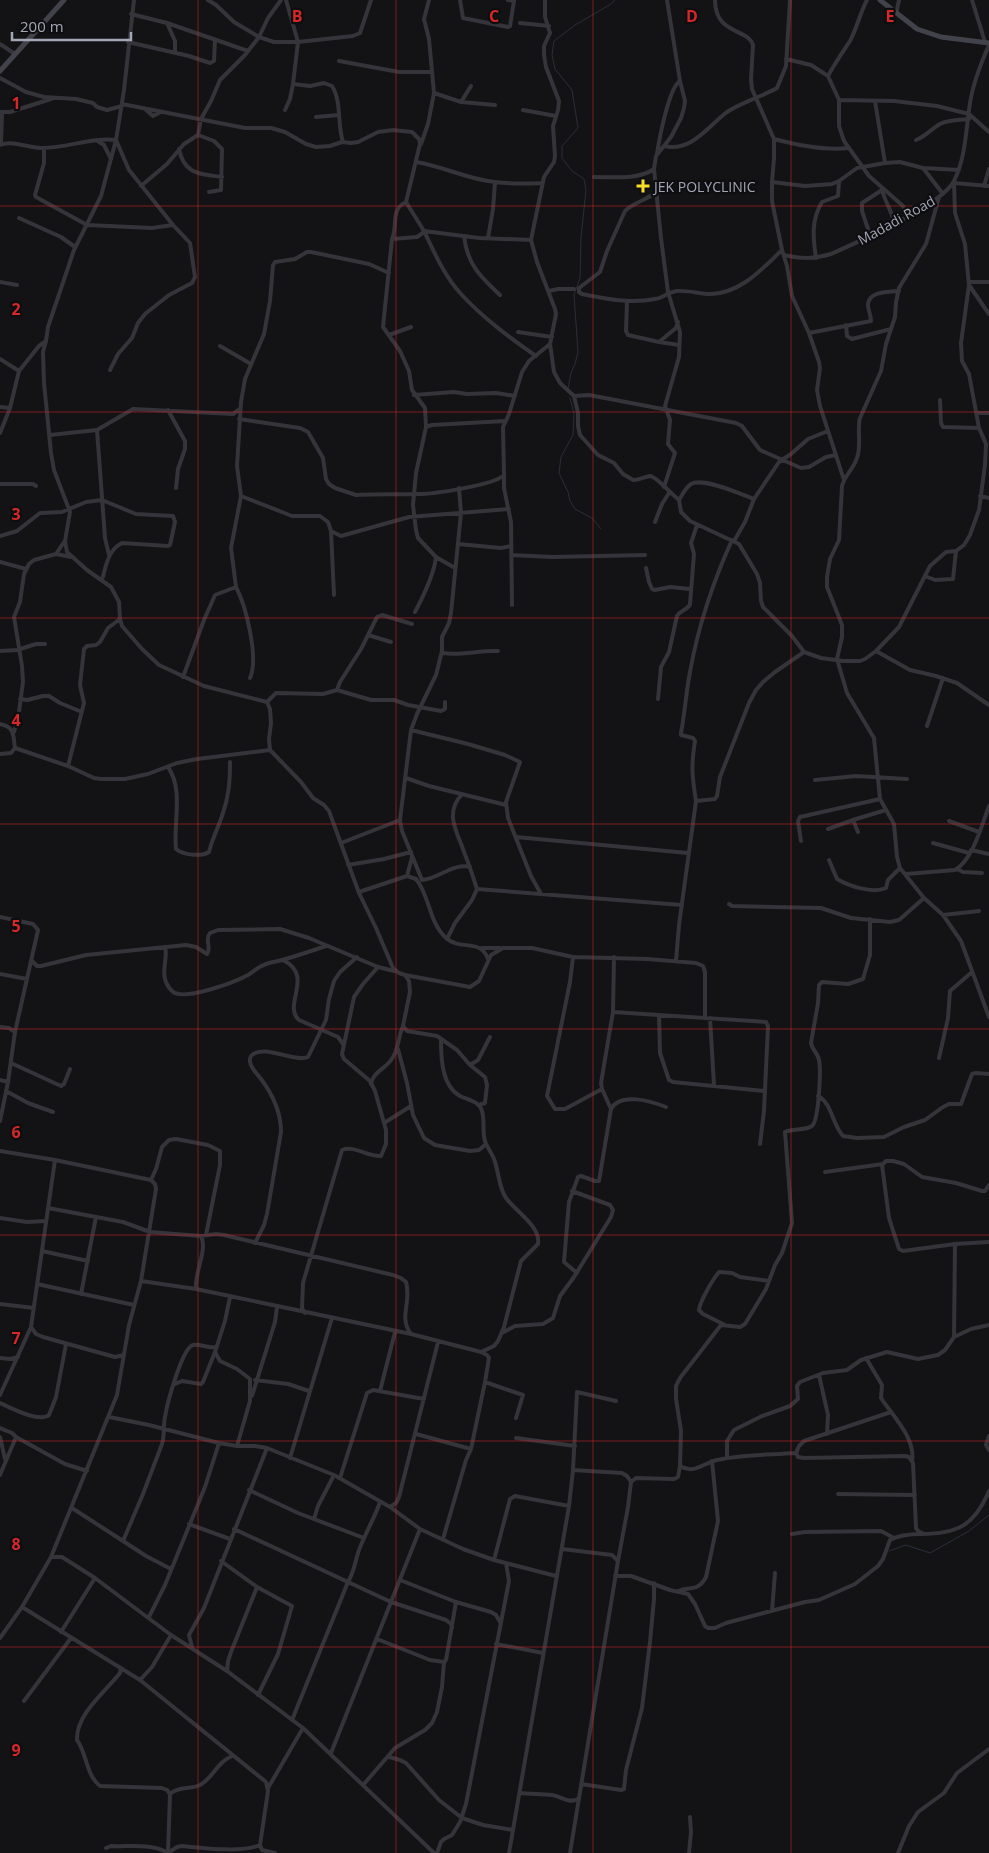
<svg xmlns="http://www.w3.org/2000/svg" width="989" height="1853" font-family="'Open Sans',sans-serif">
<rect width="100%" height="100%" fill="#131315"/>
<g fill="none" stroke-linecap="round" stroke-linejoin="round">
<path stroke="#292e39" stroke-width="1" d="M568,389L571,373L575,364L578,352L574,295L580,278L581,237L586,190L584,179L572,171L562,158V146L578,128L572,90L555,69L552,55L554,41L575,25L611,4L615,0
M570,398L574,414L573,435L561,457L559,473L568,492L570,501L575,509L592,518L601,529
M889,1551L906,1545L930,1553L969,1531L989,1515"/>
<path stroke="#34343a" stroke-width="4" d="M208,0L216,5L234,22L259,37L274,42H298L286,0
M460,0L463,18L508,27L510,26L514,1L508,0
M715,0C715,35 748,28 753,45L751,79L752,89L774,139V158L772,182V201L782,250L787,266L792,296L809,333L819,362L820,368L817,390L820,406L844,480
M972,0L985,42
M131,14L167,23L248,51
M896,14L899,0
M167,23L175,41V52
M520,23L549,26
M128,42L189,56L210,63L214,61L215,40
M0,44L15,54
M786,59L811,65L828,76L839,100V126L844,141L869,176L903,206L907,217
M339,61L399,72H432
M828,76C835,63 842,53 850,41C857,28 860,13 867,0
M0,78L26,92L44,97L76,99L93,103L97,107L107,110L122,106
M434,93L461,102L471,86
M839,100L894,101L937,106L969,114L989,132
M875,101L885,163
M461,102L495,105
M122,104L245,128H271L285,132L306,144L316,147L330,146L342,142L351,143L358,142L378,132L393,130L412,132L419,139L420,144L406,202L424,231L479,238L531,240L537,262L555,309L556,314L550,344L554,372L560,383L574,396L578,413V426L580,435L598,455L614,463L623,474L633,480C639,480 644,477 650,476C656,476 672,495 679,500L681,512L690,521L739,544L757,574L760,583L761,601L763,607L792,636L804,652L821,658L843,661H860L865,659L876,651L899,627L930,566L946,552L956,551L964,545L970,535L979,510L985,465L986,444L979,428L969,374L962,361L961,343L969,285L965,244L955,213L954,183L989,186
M145,109L153,116L159,113
M285,110L290,99L293,84
M523,110L556,116
M0,112H10L51,99
M316,117L338,115
M774,139C797,145 824,151 848,148
M96,140L104,145L111,159
M916,140C926,136 931,129 940,124C948,120 960,120 969,119
M343,142C337,124 342,102 332,86L324,83L310,86L293,84L298,42L353,36L360,33L371,0
M1,144L2,113
M421,144L428,124L434,93L429,39L424,19L429,0
M0,145C13,140 29,148 42,148C68,148 91,137 116,140L124,90L134,0
M664,146C692,152 707,127 727,112C742,102 761,97 777,88L786,66L790,0
M44,148V163L35,195L36,197L87,225L152,228L173,225
M179,149C184,175 201,174 222,177
M657,154C659,140 669,87 680,81
M416,162C441,166 463,177 488,181C506,184 524,184 542,183
M923,168L943,194
M594,177C613,177 638,180 654,169
M772,182L805,186L832,184L839,181L857,168L885,163L900,162L923,168L959,170
M141,186L167,164L184,144L198,135
M984,186L989,169
M882,189C884,201 892,210 894,223
M657,191C648,200 634,202 625,211L607,251L600,272L579,288V292L582,294C606,299 631,304 655,299C663,298 668,292 677,291C688,290 700,294 711,294C741,293 762,269 782,250
M209,192L221,190L222,149L214,141L198,135L201,119L211,101L220,80L245,55L259,37L268,18L281,0
M939,197L926,244L899,288L896,302L895,317L886,344L881,371L860,418C857,430 861,442 858,454C856,467 845,474 842,486L839,540L830,559L827,577V587L842,625V637L837,659L847,693L874,738L880,799L894,824L897,857L900,868L924,898L943,915L961,941L989,1017
M406,202C390,209 398,226 392,239L383,327L400,351L409,371L412,390L425,408L426,427L416,473L413,505L416,530L418,538L436,557L455,568
M19,218L61,237L75,247
M424,231C434,252 445,277 461,294C483,318 509,337 536,356
M870,235L862,211V203L882,190
M464,236C467,264 480,276 500,295
M488,238L493,209L495,182
M392,239L417,237L424,232
M531,240L544,177L554,162L555,156L553,126L558,110L559,101L546,67L544,55V46L550,33L545,17V0
M784,255C801,259 814,259 831,254C858,242 942,205 954,181C966,157 966,128 970,103C973,83 981,63 989,45
M816,258C813,238 811,220 822,202L838,196L839,181
M0,282L17,285
M969,282H989
M969,285L989,314
M549,291L558,289H574
M627,301L626,331L628,335L659,342L676,328L678,322
M846,325L847,336L852,339L891,329
M518,332L552,337
M809,333L871,321C871,315 868,310 868,305C868,291 889,292 899,291
M389,335L411,327
M46,341L43,352L44,383L51,453L54,470L70,512L65,541L67,552L87,570L111,587L119,602L120,619L122,626L142,649L159,665L204,686L267,702L270,709L271,723L269,739L270,750L301,782L313,798L324,805L329,811L359,893L376,928L393,968L399,973L405,975L409,981L410,992L403,1026L407,1031L437,1036L457,1050L470,1065L485,1077L487,1085L485,1103L479,1105
M659,342L679,345
M220,346L251,364
M0,359L19,371L10,408L0,433
M110,370L118,354L132,338L138,323L145,314L169,295L192,283L195,277L190,243L173,225L129,170L116,140
M19,371L39,346L46,341L48,327L74,250L101,196L116,140
M414,395L454,392L467,394L496,393L515,396
M574,396L589,395L736,423L742,426L760,450L801,468L809,467L826,457L836,455
M940,400L941,423L943,427L979,428
M0,407L10,408
M168,410L185,441V449L178,469L176,488
M976,413H989
M239,419L300,428L308,432L323,458L326,479L329,484L335,488L356,495C375,494 395,494 414,494C430,495 495,485 504,475L503,427L509,414L522,372L529,361L550,344
M426,427L432,425L505,421
M97,430L105,538L109,555
M50,435L97,430L133,409L233,414L240,409
M504,475V488L511,522L512,605
M0,484H33L36,486
M664,487L675,453L668,444L670,420L665,406L679,357L680,332L668,292L661,238L654,169L656,156L671,137L681,118L684,108L685,101L680,81L667,0
M241,496L292,516H320L328,522L331,531L341,536L409,517L509,509
M980,496L989,498
M679,500C682,495 686,487 691,484C703,477 741,494 754,499
M655,522L662,504L669,493
M331,531L334,595
M0,536L17,531L40,513L62,512L86,502L102,500L136,514L173,516L175,522L170,545L168,546L122,543C108,550 106,566 102,580
M734,541L745,522L754,499L779,462L791,454L808,439L828,431
M458,544L501,548L511,546
M56,554L71,557
M511,555L552,557L645,555
M0,562L26,569
M646,568L649,582L652,589L655,590L670,587L690,589
M925,576L935,580L953,579L956,551
M236,587C246,606 259,658 250,678
M415,612C424,595 434,575 436,557
M368,635L391,642
M0,651L17,650L36,644H45
M442,651L443,653C461,656 479,650 498,651
M876,651L910,670L936,676L957,683L989,705
M183,677L204,620L215,595L236,587L231,548L241,496L237,466L241,402L245,379L264,334L270,301L273,265L275,262L295,259L307,252H311L369,264L389,273
M337,690L340,682L361,649L377,617L382,615L412,624
M20,699L27,700L43,696H49L60,703L82,712
M658,699L661,667L669,652L677,616C680,610 688,610 690,604L694,554L691,543L697,525
M267,702L276,693L323,694L337,690L371,700H394L408,705L441,711L445,709V702
M0,724C15,727 13,735 15,748L68,766L94,778L101,779H125L148,774L177,763L197,759L270,750
M927,726L943,678
M411,730L468,744L505,755L520,762L506,802L508,818L531,876L541,894
M14,732L18,719L23,682L22,666L14,617L20,602L24,574L29,564L34,560L56,554L64,542
M0,754L11,753L15,748
M68,766L84,703L80,685L84,649L87,646L96,645L100,642L108,628L120,619
M168,767C184,790 173,823 176,849C183,855 201,857 209,852C212,839 218,828 222,816C229,797 230,781 230,762
M406,778L429,786L506,805
M815,780L856,776L907,779
M462,794C444,814 457,831 464,852C469,864 473,877 477,889L682,905
M696,801C692,776 691,766 695,741L693,738L681,735V733C685,713 686,692 690,672C698,627 713,582 732,540
M400,820L402,831L422,880C438,879 453,863 470,867
M853,820L858,832
M949,821L979,832
M828,829L856,819L886,810
M516,837L688,853
M801,841L798,821L800,817L880,799
M341,843L400,820L411,730L417,714L436,675L442,651V637L449,623L451,613L461,513L459,488
M933,843L969,853
M971,850L989,854
M829,860L837,879C849,886 872,894 886,888L888,880L900,868
M348,865L384,859L411,852
M957,869L963,872L982,873
M906,874L955,870C973,860 982,824 989,806
M407,876L412,857
M359,892L407,876L416,879C430,896 429,923 446,938C460,951 481,938 488,959
M729,904L732,906L821,908L851,918L890,922L899,920L924,898
M943,915L979,911
M0,917L33,924L38,930L15,1032L8,1082L0,1121
M447,939L455,923L472,900L477,889
M165,947C169,960 157,976 172,991C183,1002 235,982 248,975C253,972 258,967 264,965C269,962 276,962 282,960C297,956 311,951 326,946
M482,948H500
M573,957L570,982L547,1096L555,1109H565L602,1089
M283,960C315,976 282,1005 299,1020L338,1037L343,1044
M32,961L37,966H41L86,955L186,945L196,947L207,954C212,947 204,940 210,933L218,930L280,929L309,938L378,967L394,971
M676,961L679,925L696,801L715,799L717,796L720,777L749,703L756,690L763,682L775,672L804,652
M0,974L27,979
M405,975L470,987L479,981L491,955L503,948H532L573,957L647,959L696,963L703,966L705,972V1018
M613,1012L766,1022L768,1026L764,1111L760,1144
M659,1015L660,1053L669,1080L673,1082L765,1091
M710,1018L714,1085
M0,1027L9,1028L15,1032
M441,1041C441,1059 442,1086 460,1096C468,1100 479,1101 482,1111C485,1120 482,1131 485,1141C487,1148 493,1154 495,1162C499,1174 499,1188 506,1198C515,1211 541,1226 538,1244L521,1261L504,1327L498,1341L494,1346L481,1352
M398,1049L407,1083L413,1115L424,1138L435,1145L470,1151L479,1150L486,1144
M939,1058L948,1018L950,991L972,972
M11,1063L61,1086L64,1084L70,1069
M470,1065L478,1060L490,1037
M0,1080L8,1082
M371,1084C373,1072 385,1069 391,1060C399,1050 398,1037 403,1026
M6,1091L28,1103L53,1112
M818,1096C832,1103 832,1124 843,1136L857,1138L884,1137L904,1127L925,1120L943,1107L949,1104H961L972,1074L976,1073L989,1074
M611,1109L602,1089L601,1083L613,1012L614,957
M384,1123L411,1106
M0,1151L55,1160L151,1180L155,1184L156,1189L141,1281L129,1325L117,1395L51,1557
M825,1172L883,1164
M151,1180L156,1169L162,1147L169,1140L176,1139L208,1145L220,1151V1165L206,1235
M989,1185L985,1191H982L956,1183L922,1177L904,1164L893,1161H886L882,1165L889,1218L899,1249L903,1251L955,1244L989,1242
M48,1208L123,1222L150,1232L201,1236L216,1234L224,1235L393,1275L401,1278L406,1282C412,1302 398,1317 411,1334
M0,1218L27,1222L45,1221
M255,1243L264,1225L267,1214L281,1132C281,1112 273,1095 261,1079C258,1075 254,1071 252,1067C250,1064 249,1059 251,1056C263,1043 294,1063 308,1057L326,1020L329,999L334,981L340,972L357,957
M42,1251L88,1261
M577,1273L564,1262L569,1202L578,1177L581,1176L595,1181H599L611,1109C620,1092 651,1101 666,1107
M141,1281L196,1289L411,1334L481,1352L487,1355L489,1358L485,1382L471,1449L466,1460L443,1539
M37,1284L134,1305
M196,1289C194,1273 208,1250 201,1236
M81,1294L96,1217
M230,1297L225,1321L215,1352L220,1361L237,1369L250,1379V1401L237,1446
M0,1304L34,1308
M305,1313L302,1308L303,1283L342,1150C354,1145 368,1157 381,1156L386,1144V1130L375,1091L370,1081L344,1059L342,1054L354,997L363,984L378,967
M725,1325L703,1314L699,1310C700,1301 713,1279 719,1272L732,1273L740,1277L769,1281
M31,1327L36,1334L43,1337L115,1357L124,1355
M502,1333L515,1326L543,1324L553,1318L560,1296L574,1277L611,1217L613,1210L610,1205L572,1191
M954,1337L955,1244
M0,1358L10,1359L18,1357
M866,1358L882,1385L881,1398C892,1415 916,1438 912,1461
M819,1375L828,1415L827,1434
M255,1380L288,1384L309,1391
M485,1382L523,1395L516,1418
M175,1384L182,1381L201,1384L203,1382L215,1352
M380,1391L395,1332
M0,1395L31,1327L55,1160
M252,1396L275,1322L277,1307
M0,1403C11,1408 39,1423 49,1415L56,1397L66,1344
M109,1417L149,1425L219,1443L237,1446H255L267,1448L334,1475L390,1507L420,1529L463,1549L494,1560L556,1576
M0,1428L12,1433L16,1437L65,1464L87,1471
M416,1434L471,1449
M989,1436L986,1445L989,1450
M0,1437L5,1459
M516,1438L575,1446
M796,1453L799,1446L804,1441L891,1412
M290,1458L332,1318
M727,1458V1441L734,1430L762,1416L790,1406L798,1399L797,1386L800,1382L823,1373L847,1370L861,1360L887,1352L918,1359L938,1355L945,1350L954,1337L971,1329L989,1325
M680,1466C694,1475 703,1463 717,1460C742,1454 770,1455 796,1453L798,1457L804,1458L905,1456L909,1457L913,1463L916,1528L918,1531L924,1534
M0,1475L16,1437
M340,1478L367,1393L373,1390L424,1399
M631,1482L636,1478L674,1479L678,1477L680,1466L681,1431L676,1399V1386L680,1378L721,1325L740,1327L745,1324L766,1289L775,1265L782,1253L792,1223L785,1132C793,1128 805,1131 812,1126C819,1120 821,1070 819,1060C818,1053 812,1050 811,1043L818,1003L819,985L822,982L848,984L863,979L870,955V919
M249,1490L298,1513L364,1538
M838,1494L915,1495
M390,1507L396,1503L399,1497L438,1342
M72,1508L123,1541
M314,1519L318,1506L334,1475
M189,1524L230,1539
M234,1529L391,1602L446,1620L451,1624L452,1628
M792,1534L805,1532L881,1531L894,1538
M562,1549L612,1555L618,1561
M494,1560L510,1499L515,1496L569,1506
M221,1561L257,1587L292,1606L278,1654L258,1695
M171,1569L146,1556L123,1541L143,1494L162,1444C165,1434 163,1426 165,1417C167,1404 182,1348 193,1345C200,1343 208,1349 216,1347
M615,1576H631L670,1590L688,1594L695,1604L705,1626L708,1628H715L726,1623L805,1602L819,1600L855,1584L878,1566L883,1559L890,1540C899,1535 911,1534 921,1534C957,1534 974,1526 989,1491
M400,1580L456,1602L491,1612L496,1615L500,1622
M678,1591C691,1586 698,1592 706,1577L718,1521L712,1461
M22,1607L140,1680L266,1782L268,1791L260,1845
M772,1611L775,1573
M149,1617L165,1585L205,1487L219,1443
M61,1632L95,1578
M0,1638L22,1607L51,1557H62L95,1578L171,1635L227,1671L303,1728L434,1853
M377,1639L430,1660L444,1662L446,1660L456,1602
M496,1644L543,1653
M192,1647L189,1635L204,1608L267,1448
M121,1668L120,1673C105,1692 76,1714 77,1740C87,1754 86,1775 100,1786L162,1788L167,1790L170,1794L168,1853
M227,1671L228,1661L231,1652L257,1587
M140,1680L152,1667L171,1635
M24,1701L71,1638
M292,1720L348,1582C356,1568 355,1558 361,1545C367,1530 375,1517 380,1502
M331,1753L420,1529
M389,1757L400,1760L406,1763L439,1800L462,1818L483,1825L513,1830
M364,1784L395,1748L425,1730L432,1723L437,1712L442,1687L444,1662
M581,1784L621,1790L624,1789L626,1770L642,1708L650,1642L654,1599V1583
M268,1788L303,1728
M520,1793C530,1794 541,1794 552,1795C561,1796 568,1804 578,1799
M170,1794C178,1786 190,1790 200,1785C213,1778 217,1762 232,1756
M260,1845L262,1850L275,1853
M106,1848L111,1846C130,1847 152,1843 168,1853L177,1847L182,1846C203,1848 242,1853 260,1845
M437,1853L441,1842L444,1839L452,1835L460,1822L466,1804L509,1581L506,1563
M509,1853L569,1506L573,1470L577,1392L616,1401
M570,1853L618,1561L628,1507L631,1482L627,1476L622,1473L573,1470
M689,1853L691,1832L690,1817
M898,1853L909,1826L918,1812L944,1793L957,1773L989,1749"/>
<path stroke="#42424a" stroke-width="5" d="M880,0L917,29L941,37L989,43
M0,71L64,0"/>
</g>
<path fill="none" stroke="#d62828" stroke-width="1" stroke-opacity="0.55" d="M198,0V1853M396,0V1853M593,0V1853M791,0V1853M0,206H989M0,412H989M0,618H989M0,824H989M0,1029H989M0,1235H989M0,1441H989M0,1647H989"/>
<path fill="#f9de27" stroke="#0e0e10" stroke-width="2" d="M640.5 178.5h5v5h5v5h-5v5h-5v-5h-5v-5h5z"/>
<g text-anchor="middle" dominant-baseline="central" stroke-width="4.5" stroke-linejoin="round" paint-order="stroke">
<g font-size="14" fill="#a4a6b6" stroke="#0e0e10" text-anchor="start">
<text x="654" y="186">JEK POLYCLINIC</text>
</g>
<g font-size="14" fill="#a4a6b6" stroke="#0e0e10">
<text transform="translate(896 220) rotate(-29)">Madadi Road</text>
</g>
</g>
<g font-size="16" text-anchor="middle" font-weight="bold" fill="#d62828" stroke="#0e0e10" stroke-width="4.5" stroke-linejoin="round" paint-order="stroke">
<text x="297" y="22">B</text>
<text x="494" y="22">C</text>
<text x="692" y="22">D</text>
<text x="890" y="22">E</text>
<text x="16" y="109">1</text>
<text x="16" y="315">2</text>
<text x="16" y="520">3</text>
<text x="16" y="726">4</text>
<text x="16" y="932">5</text>
<text x="16" y="1138">6</text>
<text x="16" y="1344">7</text>
<text x="16" y="1550">8</text>
<text x="16" y="1756">9</text>
</g>
<path d="M12 32v8h119v-8" fill="none" stroke="#a4a6b6" stroke-width="2.5"/>
<text x="20" y="32" font-size="15" fill="#a4a6b6" stroke="#0e0e10" stroke-width="4" paint-order="stroke">200 m</text>
</svg>
